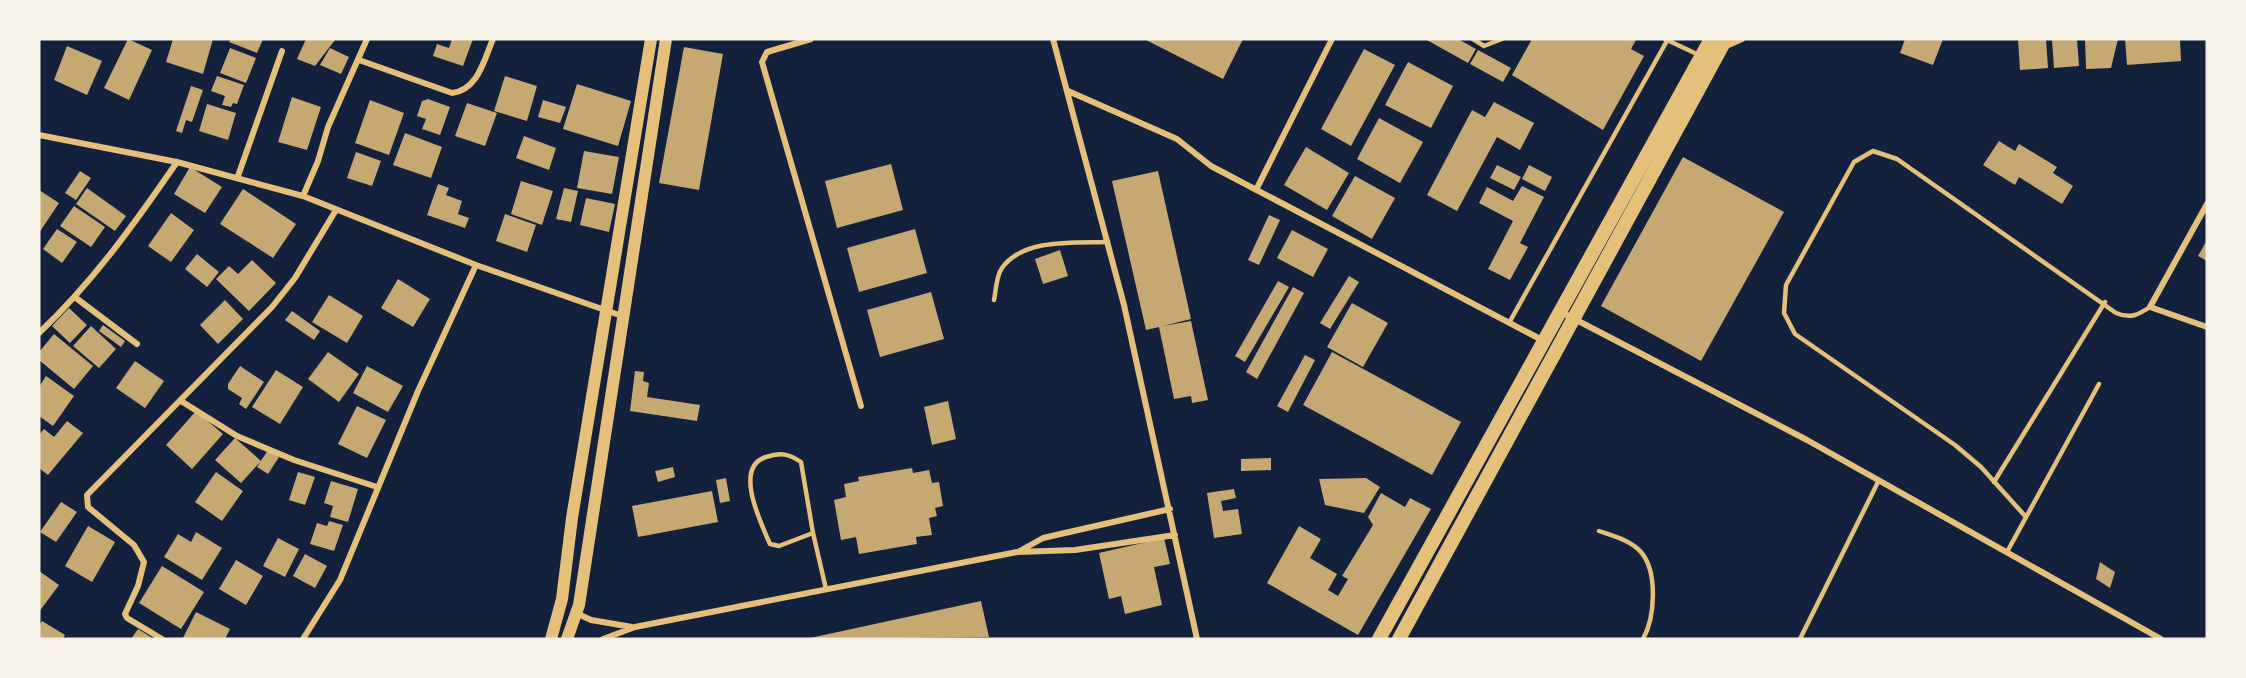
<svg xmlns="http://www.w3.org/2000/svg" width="2246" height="678" font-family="Overpass,sans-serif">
<rect width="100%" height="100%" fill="#14213d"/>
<path fill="#c6a872" d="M128,39L152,50L129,100L104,88Z
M173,39H213L203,74L166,62Z
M231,39H263L257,53L229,42Z
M306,39H332L335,40L315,66L297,59Z
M452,39H473L463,66L433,56L437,44L449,48Z
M1144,39H1243L1223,79Z
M1425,39H1458L1476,49L1468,63Z
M1532,39L1636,40L1631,49L1644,56L1603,130L1512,75Z
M1905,39H1943L1933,65L1900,53Z
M2018,39H2046L2048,68L2020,70Z
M2077,39L2079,66L2054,68L2052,40Z
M2085,39H2118L2111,68L2086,69Z
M2125,39H2180L2181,61L2127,65Z
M67,46L102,61L87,95L54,80Z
M684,47L723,54L699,190L659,183Z
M230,48L256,58L246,83L220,73Z
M330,48L349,57L341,74L320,65Z
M1364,49L1395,65L1351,146L1321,129Z
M1478,50L1511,68L1503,82L1470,64Z
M1408,62L1453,86L1431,128L1385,105Z
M217,76L244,85L237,104L233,103L231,107L222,105L225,96L211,91Z
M505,76L537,86L527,121L494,111Z
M577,84L631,101L618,146L563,129Z
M191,86L203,90L192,122L186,120L182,133L176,131Z
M292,97L321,107L307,150L278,142Z
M428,99L450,107L440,135L422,129L426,119L417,116L422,101Z
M370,100L404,113L389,155L355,143Z
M543,100L566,107L560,123L538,117Z
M1494,102L1534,123L1520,150L1497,137L1457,211L1427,195L1472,110L1485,117Z
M467,103L497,113L485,146L455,136Z
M207,104L236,113L228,140L199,131Z
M1379,118L1423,142L1400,183L1357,159Z
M405,133L442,147L431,178L393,165Z
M524,136L556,148L549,170L516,158Z
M1999,141L2015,151L2019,144L2057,167L2053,173L2073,186L2062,204L2019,177L2015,185L1983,165Z
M1306,147L1349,173L1327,210L1284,185Z
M584,151L619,157L612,194L577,188Z
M356,152L381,161L372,186L347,178Z
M1683,157L1784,212L1701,361L1601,306Z
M891,164L903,210L837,228L825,181Z
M1497,165L1521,177L1514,190L1490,178Z
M1529,165L1552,177L1545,191L1522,179Z
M190,167L222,187L205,213L174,194Z
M80,171L91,178L76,200L65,193Z
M1158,171L1191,319L1163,326L1191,321L1208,400L1192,403L1191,396L1174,399L1159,327L1146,330L1112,181Z
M1355,176L1395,198L1372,239L1332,216Z
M521,181L553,191L542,225L511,214Z
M438,184L449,188L446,195L462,201L458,214L469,218L465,228L427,215Z
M1522,186L1544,197L1520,243L1528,247L1510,280L1488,269L1513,221L1479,203L1487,187L1513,201Z
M87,188L126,216L115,231L76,204Z
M564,188L578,191L571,222L556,219Z
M243,189L296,224L273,258L220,224Z
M39,190L59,203L39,233Z
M586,198L615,204L609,232L580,225Z
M74,206L105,227L91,247L60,226Z
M171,213L194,230L171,262L148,246Z
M505,214L536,225L527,252L496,241Z
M1269,215L1280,220L1259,265L1248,260Z
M57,229L77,242L62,263L43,249Z
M915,229L927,273L859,292L847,248Z
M1292,230L1328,249L1313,277L1277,258Z
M2207,240V261L2198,256Z
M1060,250L1068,276L1043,284L1035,259Z
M197,254L219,272L207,287L185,269Z
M252,260L276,283L249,311L216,279L229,266L238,274Z
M1349,276L1359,282L1330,329L1320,323Z
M398,279L430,299L413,327L381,308Z
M1278,281L1289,287L1245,362L1235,356Z
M1293,287L1304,293L1257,379L1246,372Z
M931,292L944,339L880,357L867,310Z
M329,295L363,316L347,343L312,322Z
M225,300L243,319L218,344L200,325Z
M1352,303L1388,323L1363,367L1327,347Z
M69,308L87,325L70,343L52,326Z
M292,311L320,331L314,340L285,320Z
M103,325L125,341L121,347L99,331Z
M91,326L116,349L99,368L73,346Z
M54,334L93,366L74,389L39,360V352Z
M328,352L359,374L339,402L308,379Z
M1332,352L1461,422L1432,475L1303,405Z
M1305,355L1315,360L1288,412L1277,406Z
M135,361L164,381L145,408L116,388Z
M240,366L264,382L246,409L239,404L242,398L228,389V384Z
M367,366L403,386L388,412L353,393Z
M276,370L303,387L280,424L252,407Z
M635,371L644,372L643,381L649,383L647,397L700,405L697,421L630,411Z
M46,376L74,396L53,426L39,416V387Z
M948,401L956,439L932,445L924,407Z
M357,406L386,420L367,458L338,444Z
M196,411L223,434L192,469L166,445Z
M67,421L83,433L48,475L39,468V435L44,429L54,437Z
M235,438L261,461L241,483L215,460Z
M268,450L279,457L268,474L257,467Z
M1271,458V470L1241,471V459Z
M673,467L675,477L658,482L655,471Z
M912,468L913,473L929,470L932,483L939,482L943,506L935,508L937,516L929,518L932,535L916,537L917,544L859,554L856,537L841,540L834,500L846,497L844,484L859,481L858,477Z
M216,472L243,491L222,521L195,502Z
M298,472L315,477L305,505L289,500Z
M726,478L730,501L720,503L716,480Z
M1366,478L1380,487L1364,513L1325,505L1319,479Z
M331,481L358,489L348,522L330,517L333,506L324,503Z
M1234,489L1236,498L1221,501L1223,511L1238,509L1242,534L1214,538L1207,493Z
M712,491L718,522L638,537L632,506Z
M1381,493L1405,507L1410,498L1431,509L1358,635L1267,583L1299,526L1321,539L1310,558L1337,574L1328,590L1338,596L1348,579L1342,576L1373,525L1368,517Z
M61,502L77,512L56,542L40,532Z
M329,521L343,525L334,551L310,544L317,523L327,526Z
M88,526L115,542L92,582L65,566Z
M196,532L222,548L202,580L164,557L178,534L191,542Z
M278,538L299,549L285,577L263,566Z
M1164,538L1170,564L1154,567L1162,605L1125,614L1121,596L1109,599L1099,553Z
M305,554L327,566L315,588L293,576Z
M236,560L263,576L246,605L219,589Z
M2100,562L2115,572L2110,588L2096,579Z
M162,566L204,592L181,629L139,603Z
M39,571L59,585L39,612Z
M981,601L989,637L810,639V638Z
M196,612L230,629L225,639L183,638Z
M42,621L65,635L63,639H39V626Z
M138,629L154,639H131Z"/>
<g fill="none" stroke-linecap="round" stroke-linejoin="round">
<path stroke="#e5c07b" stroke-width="4.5" d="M1473,39L1484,46L1502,39
M1665,39L1701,56
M994,300C996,291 996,276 1002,268C1023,238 1075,243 1108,242
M1509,323L1668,39
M1994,482L2105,302
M2026,517L1981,467L1955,445L1795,334L1784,313L1786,285L1854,162L1873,151L1897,159L2116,313C2130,319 2138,315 2150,307
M1599,531C1613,536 1630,540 1641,552C1658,572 1655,618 1643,639
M813,533L779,546L770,544C761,523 733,467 766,457C781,452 789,454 801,462L813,533L826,589
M2007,552L2099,384
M1800,639L1879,480"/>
<path stroke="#e5c07b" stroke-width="6" d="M811,39L767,52L762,62L861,406
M1053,39L1124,305L1197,639
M1724,47L1742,39
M359,60L452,93C478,90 484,60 493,39
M1068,91L1177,139L1211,166L1544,341
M39,135L177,162L303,196L476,265L622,316
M238,176L282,51
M1256,190L1332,39
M303,196L318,161L328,127L367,39
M2207,204L2150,307L2207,327
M76,298L137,344
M1561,312L1807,440L2161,639
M39,333C93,282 135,223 177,162
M181,401L237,436L294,460L377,487
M1018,552L1043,538L1170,509
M576,613L591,620L632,627
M162,639L127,618L125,614L138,586L144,562L134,545L88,507L87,495L272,307L295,278L336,210
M303,639L340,580L418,391L476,265
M603,639L635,627L1017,552L1075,550L1175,535"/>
<path stroke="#e5c07b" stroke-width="12" d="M551,639L562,599L572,518L651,39
M567,639L579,605L666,39"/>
<path stroke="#e5c07b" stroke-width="14" d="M1379,639L1711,39
M1399,639L1726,39"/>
</g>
<rect width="2246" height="678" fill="none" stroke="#f6f1e7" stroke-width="81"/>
</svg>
